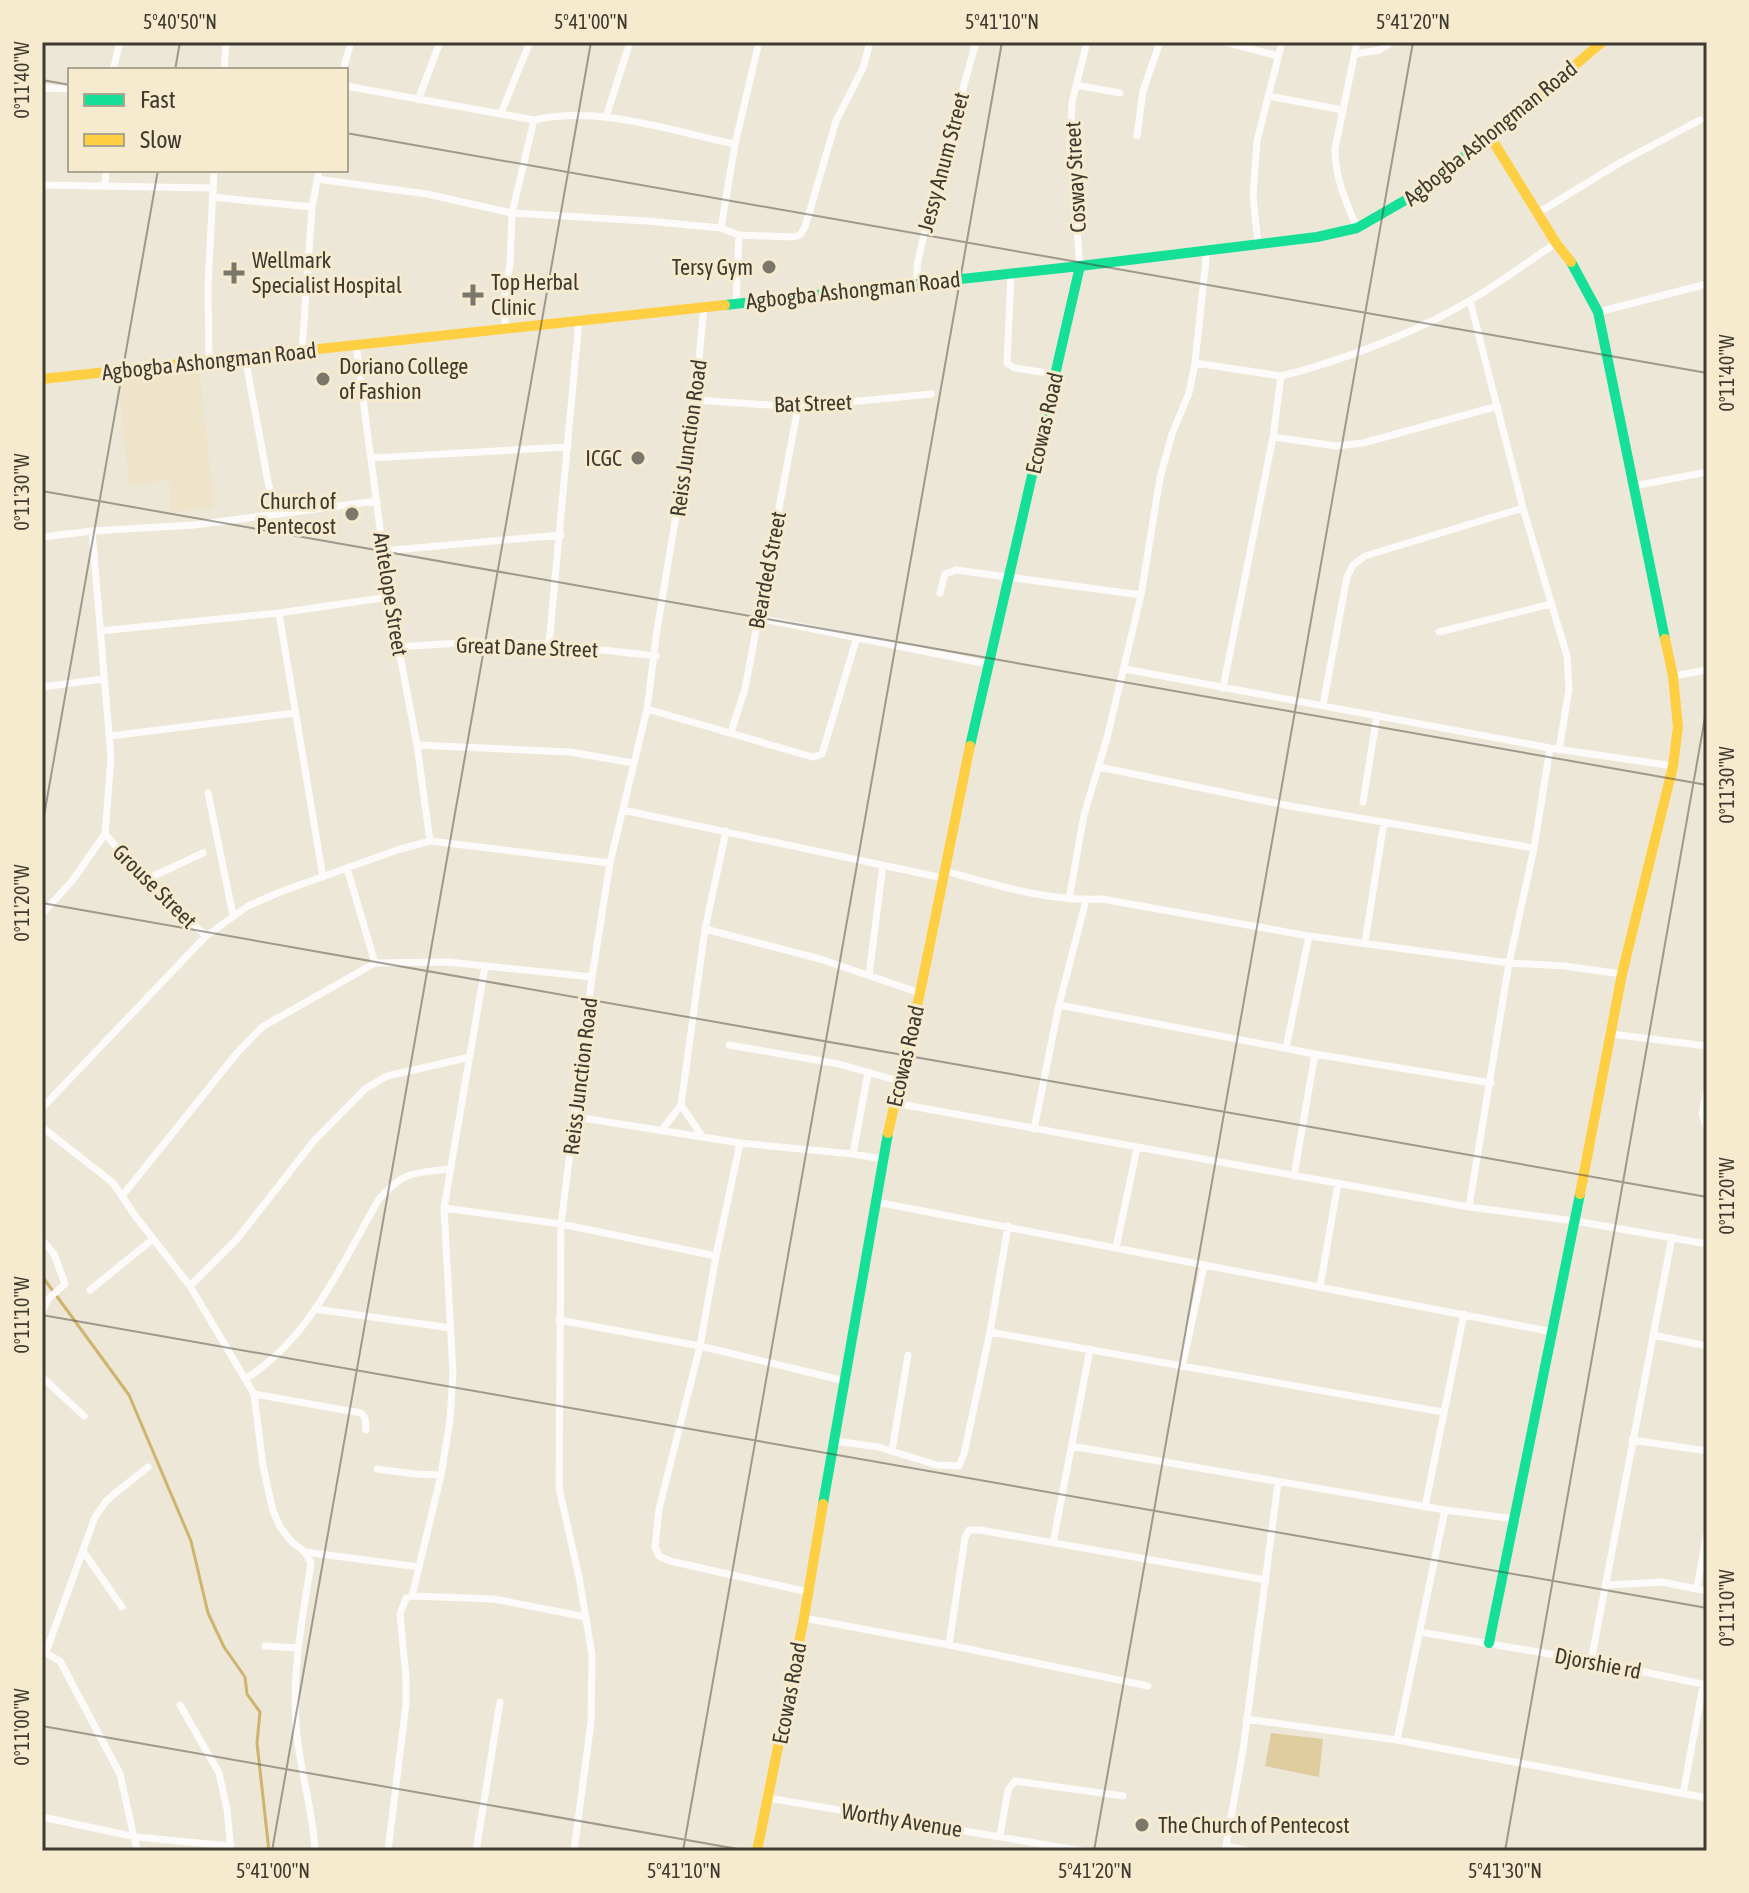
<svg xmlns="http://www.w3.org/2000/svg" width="1749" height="1893" font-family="'Asap Condensed',sans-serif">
<rect width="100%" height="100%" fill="#ede7d8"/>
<path fill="#eee4ca" d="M200,371L214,508L171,512L169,480L129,486L118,378Z"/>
<path fill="#dfcda0" d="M1271,1733L1323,1739L1319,1777L1265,1766Z"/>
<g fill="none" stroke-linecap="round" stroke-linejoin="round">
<path stroke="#ceb46d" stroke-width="3" d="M42,1276L129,1395L191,1541L208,1613L224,1647L245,1677L247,1694L260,1712L257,1743L269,1851"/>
<path stroke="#fcfbf9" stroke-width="7" d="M1225,42L1278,56
M1355,54L1379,50L1393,42
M113,70L120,42
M224,70L226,42
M343,70L351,42
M1076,85L1120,93
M346,86L534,120C600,105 671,131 735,144
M42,88L70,89
M1268,96L1343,110
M418,100L440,42
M501,113L530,42
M606,117L630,42
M1137,136L1143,91L1160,42
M317,179L427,194L512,213L647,221L721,228L739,235L793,237L800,235L805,227L836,121L863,68L870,42
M105,184L106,170
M42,185L212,188
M212,197L312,207
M1538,213L1621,162L1700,120
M721,228L735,144L759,42
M1357,228C1346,202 1335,178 1335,149L1357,42
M1258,244L1253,195L1257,141L1282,42
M1080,266L1070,147L1072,102L1087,42
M1011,273L1007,363L1014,368L1055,374
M917,283V265L931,204L976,42
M1470,301L1523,508L1567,656L1569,689L1559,750
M736,303L739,235
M1598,312L1707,284
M505,328V294L510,264L512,213L534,120
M356,345L389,597L417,745L430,841
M302,351L312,207L319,170
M245,357L268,482L276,513
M209,360L208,286L214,170
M1195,363L1281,376L1273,437L1223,688
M1281,376C1339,362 1417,332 1469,301C1499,284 1527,262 1556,243
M695,400L798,407L931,394
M1273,437L1336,446L1363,443L1498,406
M372,458L568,447
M1634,486L1707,472
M42,537L92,531L194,525L377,501
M382,551L561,535
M940,593L945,574L956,570L1141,595
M279,613L323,877
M758,618L987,664
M100,631L279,613L389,597
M1439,632L1551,604
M549,644L579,320
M398,647L473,642L549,644L656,656
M1125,669L1550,748L1673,766
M1673,676L1707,670
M42,687L103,679
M1323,705L1347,577L1353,565L1365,556L1523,508
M647,709L802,754L813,757L822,754L857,637
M731,732L745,689L798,407
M110,736L295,713
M417,745L570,752L633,763
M1099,767L1290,806L1534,848
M208,793L233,915
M1363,802L1377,715
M623,810L943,878
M105,834L145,880L206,936
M347,868L375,963
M945,871C995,885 1049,902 1102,899L1309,936L1509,963L1564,966L1622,974
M145,880L203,853
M1069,899L1084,815L1107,738L1141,595L1160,478L1172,434L1189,393L1195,363L1207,250
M42,914L72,881L105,834L111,758L92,531
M705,929L820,959L920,993
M1365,942L1384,822
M869,975L883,865
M1059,1005L1315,1054L1491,1083
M1611,1034L1707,1046
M729,1045L839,1064L899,1081
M1286,1048L1309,936
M1707,1088L1702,1114L1707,1128
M894,1103L1469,1207L1575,1221L1707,1244
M681,1105L702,1136
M42,1108L206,936L248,906L280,892L397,850L430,841L610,863
M576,1117L740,1143L853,1154L882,1159
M42,1127L113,1183L136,1217L190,1286L254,1394L263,1466L273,1511L280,1527L292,1542L305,1552L311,1563C303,1616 292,1668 296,1723C298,1766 313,1807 315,1851
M1034,1129L1059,1005L1086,900
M661,1131L681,1105L705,929L726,831
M740,1143L716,1256L700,1346L659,1509L655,1547L659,1556L670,1561L808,1592
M853,1154L868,1073
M1294,1176L1315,1054
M122,1196L237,1053L262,1027L375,963L448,962L592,977
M876,1202L1553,1332
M1469,1207L1509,963L1534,848L1550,748
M444,1208L561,1224L716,1256
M42,1240L54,1254L65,1284L48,1299L42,1312
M1116,1248L1137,1148
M190,1286L237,1239L313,1142L365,1089L387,1076L470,1057
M1320,1287L1338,1183
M90,1290L153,1239
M315,1309L451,1328
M559,1320L700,1346L845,1381
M990,1332L1443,1412
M1653,1335L1707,1346
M1182,1367L1204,1266
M42,1377L84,1416
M245,1379C310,1339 342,1263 379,1199C404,1171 414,1173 449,1169
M254,1394L361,1413L365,1418L366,1430
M1632,1440L1707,1451
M835,1441L878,1447L937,1465L959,1466L964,1454L990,1332L1008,1226
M1071,1446L1445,1510L1516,1519
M892,1450L908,1355
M377,1469L414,1474L441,1475
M1425,1507L1464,1314
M1053,1543L1090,1349
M83,1551L122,1607
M305,1552L419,1567
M1606,1585L1662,1582L1707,1591
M1697,1588L1707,1532
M412,1596L441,1475L450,1420L453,1373L444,1208L485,966
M804,1618L949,1645L1148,1686
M1420,1632L1591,1661L1707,1685
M949,1645L965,1538L969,1530H980L1266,1580
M265,1646L298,1648
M42,1651L60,1661L120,1774L137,1851
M46,1652L95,1517L107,1500L148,1467
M1591,1661L1672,1237
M180,1705L219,1773L227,1809L231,1851
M1246,1719L1397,1740L1707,1798
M1397,1740L1445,1510
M1683,1794L1703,1685
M768,1798L1083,1851
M42,1817L136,1837L231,1846
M1000,1836L1008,1790L1015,1781L1123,1796
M1226,1846L1249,1851
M42,1850V1851
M388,1851L406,1704V1678L400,1614L406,1598L412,1596L494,1599L586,1617
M476,1851L500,1702
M574,1851L591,1722L592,1655L579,1577L559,1488L561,1224L592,977L610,863L647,709L657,630L695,400L704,306
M1225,1851L1243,1750L1278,1483"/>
<path stroke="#16e098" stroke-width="10" d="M1571,262L1598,312L1665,639
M725,305L1080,266L1317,237L1357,228L1416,194L1510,121
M970,746L1080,266
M823,1504L888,1133
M1489,1643L1580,1194"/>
<path stroke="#ffcf43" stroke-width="10" d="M1510,121L1602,42
M1491,138L1556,243L1571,262
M42,379L725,305
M888,1133L920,993L970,746
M1580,1194L1622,974L1673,766L1678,727L1673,676L1665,639
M757,1851L804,1618L823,1504"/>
</g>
<path fill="none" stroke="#3e3a2f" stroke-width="2" stroke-opacity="0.45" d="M175,70L180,42M42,80L70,85M346,133L1707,373M42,491L1707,785M42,827L158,170M42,903L1707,1197M42,1315L1707,1608M42,1726L749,1851M272,1851L591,42M683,1851L1002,42M1094,1851L1413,42M1505,1851L1707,706"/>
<g fill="#7b776a" stroke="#f6ebcf" stroke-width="3">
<circle cx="769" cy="267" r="8"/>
<path d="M230 261h8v8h8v8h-8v8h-8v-8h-8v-8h8z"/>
<path d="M469 283h8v8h8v8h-8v8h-8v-8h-8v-8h8z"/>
<circle cx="323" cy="379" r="8"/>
<circle cx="638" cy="458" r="8"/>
<circle cx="352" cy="514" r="8"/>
<circle cx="1142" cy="1825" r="8"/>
</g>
<g text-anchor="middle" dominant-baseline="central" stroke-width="6" stroke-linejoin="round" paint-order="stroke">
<g font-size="22" fill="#3e3a2f" stroke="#f6ebcf">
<text transform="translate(1490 133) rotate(-39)">Agbogba Ashongman Road</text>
<text transform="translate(943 162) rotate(-75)">Jessy Anum Street</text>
<text transform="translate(1075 177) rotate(-93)">Cosway Street</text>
<text transform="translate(853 290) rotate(-6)">Agbogba Ashongman Road</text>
<text transform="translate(209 361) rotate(-6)">Agbogba Ashongman Road</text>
<text transform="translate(813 403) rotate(-2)">Bat Street</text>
<text transform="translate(1044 423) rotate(-77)">Ecowas Road</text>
<text transform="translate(688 438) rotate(-82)">Reiss Junction Road</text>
<text transform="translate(767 570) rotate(-79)">Bearded Street</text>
<text transform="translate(391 594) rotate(81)">Antelope Street</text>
<text transform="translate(527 647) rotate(2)">Great Dane Street</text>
<text transform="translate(155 886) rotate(45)">Grouse Street</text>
<text transform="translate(905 1056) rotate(-77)">Ecowas Road</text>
<text transform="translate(580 1076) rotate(-83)">Reiss Junction Road</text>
<text transform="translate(1598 1663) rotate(11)">Djorshie rd</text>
<text transform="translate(789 1693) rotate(-79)">Ecowas Road</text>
<text transform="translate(902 1820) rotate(9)">Worthy Avenue</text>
</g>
<g font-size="22" fill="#3e3a2f" stroke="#f6ebcf" text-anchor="start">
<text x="252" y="260">Wellmark<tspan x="252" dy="25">Specialist Hospital</tspan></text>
<text x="753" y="267" text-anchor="end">Tersy Gym</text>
<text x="491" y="282">Top Herbal<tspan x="491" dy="25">Clinic</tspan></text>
<text x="339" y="366">Doriano College<tspan x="339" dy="25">of Fashion</tspan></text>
<text x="622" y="458" text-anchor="end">ICGC</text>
<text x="336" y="501" text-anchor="end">Church of<tspan x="336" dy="25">Pentecost</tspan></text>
<text x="1158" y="1825">The Church of Pentecost</text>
</g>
</g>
<rect width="1749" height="1893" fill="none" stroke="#f6ebcf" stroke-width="88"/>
<rect x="68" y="68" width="280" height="104" fill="#f6ebcf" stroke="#aca48f" stroke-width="2"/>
<rect x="84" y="94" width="40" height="12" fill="#16e098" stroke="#aca48f" stroke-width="2"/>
<text x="140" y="108" font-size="24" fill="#3e3a2f">Fast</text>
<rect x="84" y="134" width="40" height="12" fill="#ffcf43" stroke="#aca48f" stroke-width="2"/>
<text x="140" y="148" font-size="24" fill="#3e3a2f">Slow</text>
<rect x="44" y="44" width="1661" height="1805" fill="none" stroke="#3e3a2f" stroke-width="3"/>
<g font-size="20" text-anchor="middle" fill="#3e3a2f">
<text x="180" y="29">5°40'50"N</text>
<text x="591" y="29">5°41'00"N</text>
<text x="1002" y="29">5°41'10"N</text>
<text x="1413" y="29">5°41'20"N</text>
<text transform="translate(22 80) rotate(-90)" y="7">0°11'40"W</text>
<text transform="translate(1727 373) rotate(-90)" y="7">0°11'40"W</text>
<text transform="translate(22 492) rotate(-90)" y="7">0°11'30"W</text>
<text transform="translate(1727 785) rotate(-90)" y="7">0°11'30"W</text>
<text transform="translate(22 903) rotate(-90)" y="7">0°11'20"W</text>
<text transform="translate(1727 1196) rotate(-90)" y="7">0°11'20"W</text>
<text transform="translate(22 1315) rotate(-90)" y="7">0°11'10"W</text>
<text transform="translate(1727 1608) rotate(-90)" y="7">0°11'10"W</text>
<text transform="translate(22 1727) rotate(-90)" y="7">0°11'00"W</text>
<text x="273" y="1878">5°41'00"N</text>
<text x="684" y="1878">5°41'10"N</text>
<text x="1095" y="1878">5°41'20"N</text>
<text x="1505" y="1878">5°41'30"N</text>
</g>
</svg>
